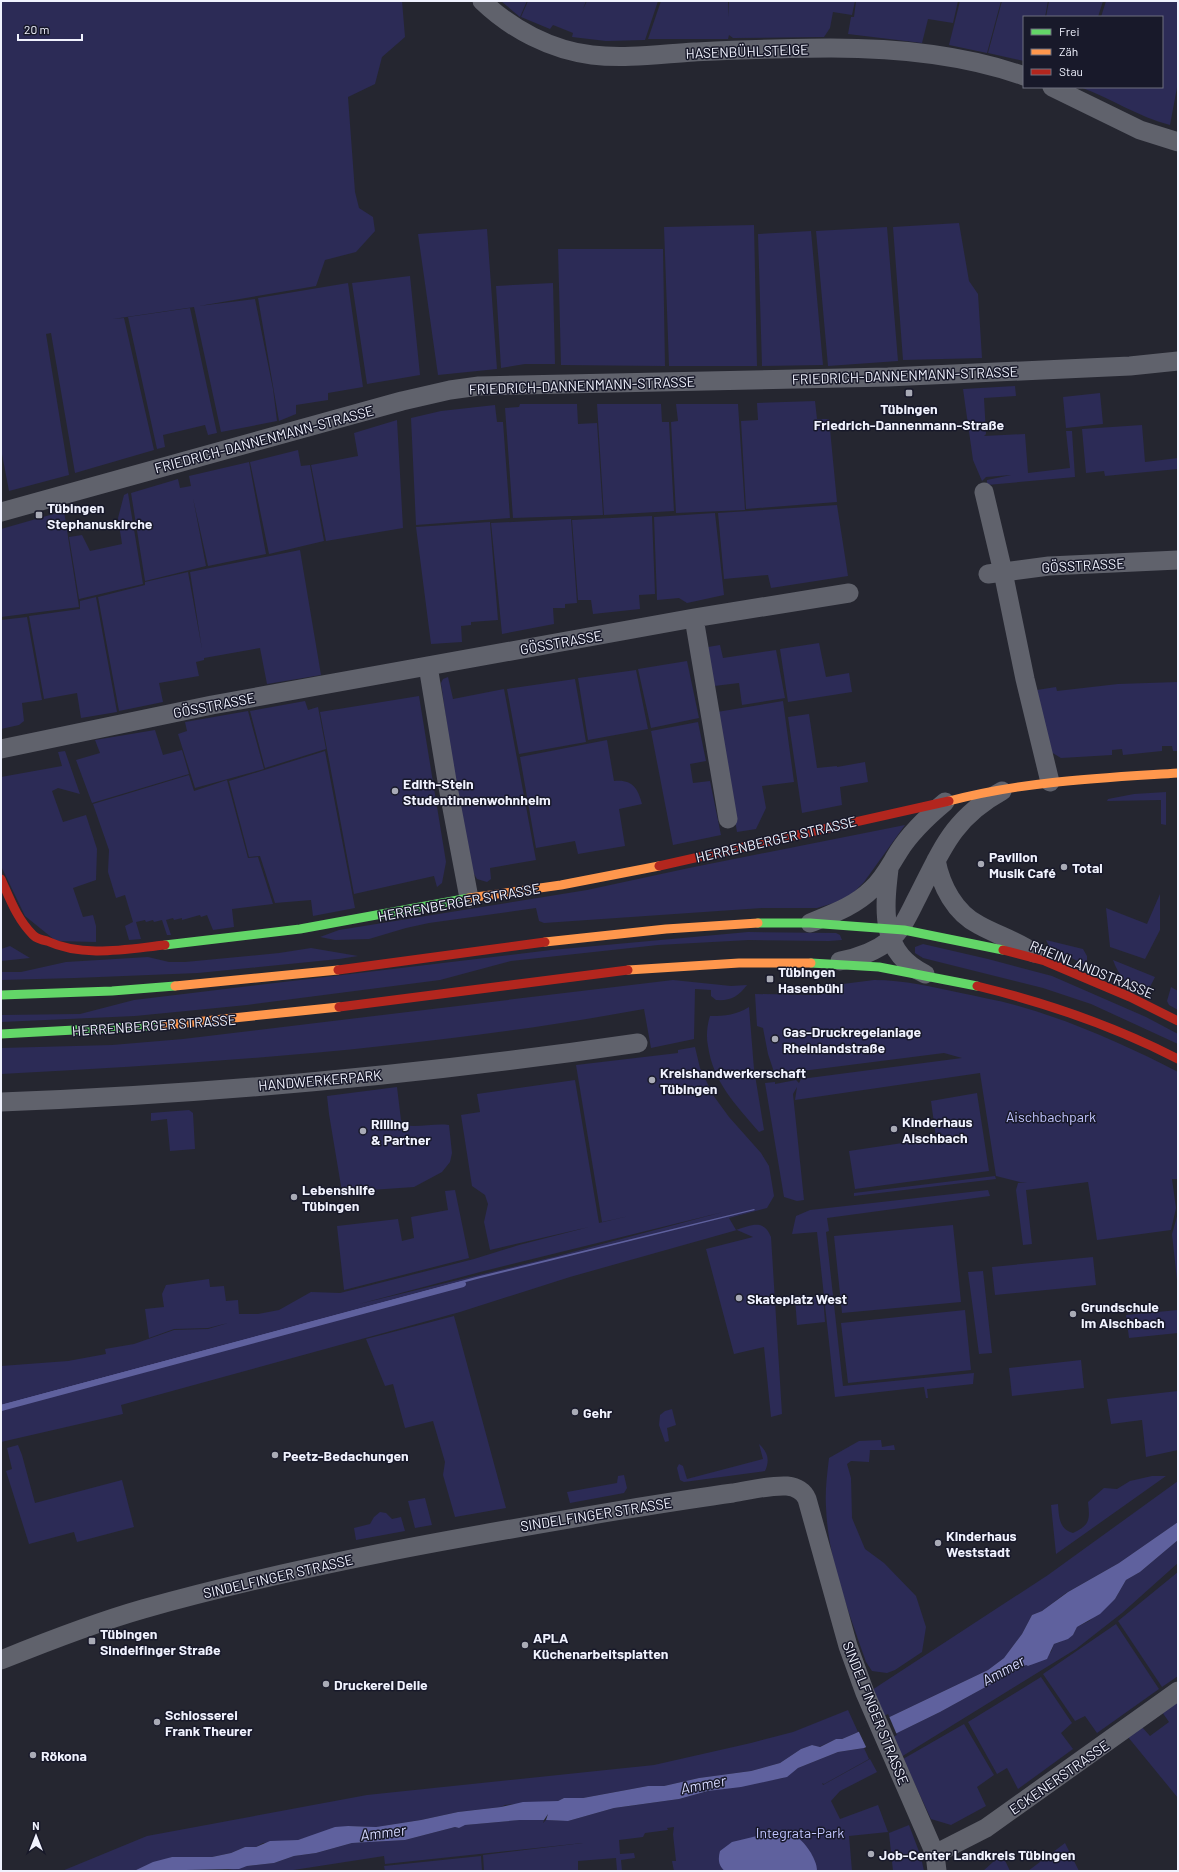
<svg xmlns="http://www.w3.org/2000/svg" width="1179" height="1872" font-family="Barlow,sans-serif">
<rect width="100%" height="100%" fill="#252630"/>
<path fill="#2c2b56" fill-rule="evenodd" d="M1,1H402L405,37L382,57L375,84L348,97L355,192L359,208L373,217L375,231L356,252L325,260L316,286L199,306L255,299L273,389L277,421L221,432L194,307L113,319L124,318L154,450L75,473L51,333L46,334L69,475L9,491L1,449Z
M501,1H527L520,17Z
M528,1H586L583,9L587,1H658L645,40L606,41L572,37L573,33L553,25L550,29L521,17Z
M661,1H728L729,17V1H855L852,15L833,12L830,28L824,37L733,38L729,35L728,39H648Z
M856,1H958L953,23L928,19L922,43L848,34L851,17H854Z
M960,1H1001L987,53L949,45Z
M1002,1H1048L1045,17H1024V61L988,53Z
M1049,1H1103L1098,17H1046Z
M1106,1H1178V82L1170,125C1138,117 1111,98 1080,87H1162V17H1101Z
M959,223L969,281L978,294L982,358L903,360L893,227Z
M754,225L757,366H669L664,227Z
M887,227L898,361L828,366L816,231Z
M487,229L497,369L438,375L418,234Z
M811,231L823,365L762,366L758,234Z
M558,249H663L665,366L561,365Z
M410,276L420,375L367,384L352,283Z
M348,283L363,387L328,393V400L296,405V414L279,421L258,298Z
M553,283L555,364H525L501,368L496,286Z
M190,308L217,433L208,435L205,425L163,435L165,447L157,449L128,317Z
M1015,386L1016,396L984,398L986,434L984,436L1025,434L1028,473L1070,468L1066,431H1072L1075,477L987,485V480L1011,475L986,477L982,481L973,460L963,389Z
M1100,393L1103,424L1066,428L1063,397Z
M815,401L817,419H829L837,502L746,509L741,421L758,420L757,403Z
M520,404H577L578,424L597,423L603,515L513,518L505,408L519,407Z
M597,404H661L662,422H669L674,511L604,515Z
M676,404H738L745,510L676,513L671,422L678,421Z
M495,405L497,422H503L510,518L416,525L411,418L441,411Z
M397,420L403,528L326,541L311,465L358,456L354,433Z
M1142,425L1145,462L1178,458V469L1105,476L1104,471L1086,473L1082,429Z
M298,450L301,466L310,465L324,541L269,554L250,462Z
M249,462L266,554L208,566L193,498L206,566L145,581L131,493L178,479L180,488L191,486L189,476Z
M128,493L143,584L79,599L69,537L82,535L90,551L122,544L118,518L124,495Z
M837,505L848,576L771,588L768,575L724,579L718,513Z
M64,511L79,607L1,617V529Z
M715,513L724,595L687,603L679,598L657,600L654,517Z
M652,516L655,594L639,595L640,609L593,614L591,600H578L572,520Z
M571,519L577,603L565,604V608H553L554,624L502,634L491,523Z
M490,522L498,620L471,622V625L461,626L462,642L431,644L416,527Z
M300,550L321,675L267,684L260,648L204,658V660L196,662L199,676L159,683L163,702L119,711L98,597L145,585V582L188,572L202,649L190,572Z
M96,597L117,712L81,718L77,693L44,699L29,616L80,609V601Z
M27,617L42,700L22,703L24,721L19,725L1,729V620Z
M819,643L826,677L849,673L852,692L788,702L780,649Z
M720,645L723,658L776,650L785,698L742,705L739,683L714,686L708,647Z
M687,661L699,718L651,728L638,669Z
M636,670L648,729L588,740L578,678Z
M448,677L453,699L504,689L536,860L490,868L491,879L487,882L477,879L472,871L451,755L441,683L443,679Z
M575,679L586,742L519,754L507,689Z
M1178,682V751H1173L1172,746H1162V751L1123,755L1122,749L1112,750V755L1061,758L1051,752L1037,690L1056,687L1057,691L1118,684Z
M419,696L446,862L442,883L437,887L434,876L354,894L320,712Z
M305,701L308,710L318,707L326,749L265,768L250,711Z
M783,701L794,782L762,786L766,808L756,829L737,832L717,712Z
M248,711L264,769L195,788L178,734L187,731L185,722Z
M809,714L817,768L837,766V767L865,762L868,782L840,787L842,805L802,813L788,717Z
M698,722L706,761L690,764L693,783L710,781L721,835L673,845L651,731Z
M155,730L163,755L182,750L189,774L92,803L76,760L100,753L95,740Z
M607,740L614,781C632,779 638,788 642,804L619,809L625,846L578,854L575,841L536,848L520,757Z
M65,751L80,794L58,788L52,791L63,822L86,815L97,849L96,880L73,888L83,917L93,915L96,926V942L56,941L25,916L1,866V777L62,766L58,752Z
M325,751L355,908L313,916L311,900L275,903L260,856L249,857L229,781Z
M189,775L194,791L227,780L248,858L258,857L273,904L232,909L234,927L213,930L207,915L201,917L200,915L182,920V918L174,920L173,918L166,920L171,935H167L162,920L154,922L153,920L146,922L145,920L136,922L141,939L129,940L125,926L133,922L125,895L116,898L108,872L109,850L93,804Z
M1166,792V825L1161,824V800L1107,801L1108,799L1134,794Z
M905,825L864,882L852,894L837,902L817,908H762L544,923L539,921L536,908L429,923L406,928L369,939L335,940L320,937L339,930L587,890L689,868Z
M1160,894V930L1145,959L1110,947L1106,908L1147,924Z
M748,932L836,933L840,935L842,940L829,941L749,940L658,945L511,961L440,980L247,1005L135,1016L1,1022V1015L80,1014L134,1000L551,950Z
M1046,940L1083,949L1087,956V965H1085L1049,946Z
M923,944L988,959L1052,976L1146,1017L1178,1034V1044L1091,1004L1043,988L923,958L915,953V947Z
M10,946L30,958L1,961V949Z
M311,948L358,956L339,959L198,973L75,978L1,980V972H21L66,962L148,957L169,962H185L279,953Z
M1113,960L1155,977L1148,991L1145,992C1128,986 1119,977 1113,960Z
M673,980L731,986L747,985C738,997 730,1001 716,1000L711,996V990L695,989L694,1039L651,1048L644,1009C432,1048 216,1063 1,1074V1048L112,1045L183,1039Z
M874,980C904,980 933,987 961,993C979,997 997,1000 1015,1005C1072,1021 1126,1045 1178,1072V1179H1172L1176,1208L1171,1230L1097,1240L1088,1182L1026,1190L1032,1244L1023,1245L1016,1190L1018,1183L1027,1182H1020L996,1176L980,1073L795,1100L797,1087L793,1094L804,1200L797,1201L784,1197L765,1083L775,1082V1084L796,1080L799,1083L801,1079L962,1058L944,1053L810,1070L774,1072L768,1054L763,1028L757,1026L755,994L817,995L833,992L835,985Z
M1171,987L1178,991V1010L1169,1005L1167,1001Z
M749,1007L754,1069L764,1130L759,1132C736,1105 713,1082 708,1046C706,1037 707,1025 710,1016C726,1016 736,1015 749,1007Z
M695,1047L700,1068L713,1095L729,1117L761,1153L769,1166L774,1196L767,1208L729,1218L736,1230C752,1225 764,1219 771,1237L782,1414L771,1417L764,1347L734,1354L706,1249L753,1237L737,1230L570,1277L460,1312L121,1405L123,1414L1,1442V1366L68,1361L106,1354L105,1349L134,1344L174,1330L208,1329L228,1323L234,1318L228,1323L208,1328L174,1329L149,1338L145,1309L164,1307L162,1294L166,1285L209,1279L210,1287L224,1286L226,1301L238,1300L239,1314H258L279,1310L311,1292L340,1293L474,1259L519,1245L589,1227L490,1250L484,1222L488,1204L485,1195L472,1186L461,1115L480,1112L477,1094L575,1080L599,1223L629,1216L602,1222L576,1065L678,1053V1050ZM723,1212L557,1256L359,1304L484,1271Z
M397,1087L401,1120L403,1125C418,1128 434,1123 449,1125L452,1153L450,1162L442,1172L414,1187L342,1192L329,1114L327,1096Z
M977,1093L989,1171L855,1189L849,1151L936,1138L931,1101Z
M189,1110L193,1113L195,1149L170,1151L167,1119L151,1121V1113Z
M995,1176L996,1179L854,1196V1193Z
M455,1190L469,1258L344,1290L337,1226L398,1219L402,1241L414,1238L411,1217L448,1210L445,1191Z
M988,1190L990,1196L827,1218L829,1231L826,1232L843,1386L974,1373L973,1384L927,1389L928,1398H926L924,1387L835,1397L817,1232L792,1234L796,1216L810,1210Z
M1178,1213V1289L1172,1234Z
M953,1225L961,1302L842,1313L834,1236Z
M1093,1257L1096,1285L995,1295L992,1267Z
M983,1271L992,1353L979,1354L968,1272Z
M823,1296L825,1322L797,1325L795,1298Z
M965,1310L971,1370L848,1383L841,1323Z
M1178,1310V1333L1129,1338L1126,1315Z
M454,1316L506,1508L455,1517L443,1475L445,1462L433,1421L405,1428L393,1384L385,1386L366,1339Z
M1081,1360L1084,1388L1012,1396L1009,1368Z
M1178,1391V1450L1146,1457L1142,1420L1111,1424L1107,1399Z
M672,1409L676,1425L667,1428L669,1441L665,1442L659,1425L660,1415L665,1411Z
M881,1440L882,1447L894,1445L895,1450H870L869,1462L851,1461L847,1464L851,1478L852,1518L865,1549L884,1563L916,1596L926,1627L922,1652L895,1670L887,1673L872,1671L866,1662C849,1612 828,1561 826,1507C825,1491 827,1475 829,1458L859,1441Z
M759,1444C768,1452 770,1460 765,1471L684,1482L680,1480L677,1468L679,1464L683,1466L687,1479L763,1459Z
M18,1445L22,1455L35,1503L122,1480L134,1527L77,1542L74,1532L29,1544L6,1471L12,1469L7,1448Z
M624,1475L627,1488L624,1493L570,1503L567,1492L617,1483L618,1476Z
M1152,1476H1166L1056,1554L1051,1505L1058,1504C1059,1517 1059,1529 1073,1533C1090,1525 1090,1520 1088,1502L1104,1488L1117,1489L1130,1481Z
M1178,1481V1522L1119,1563L1066,1593L1042,1611L1032,1615L1022,1634L1004,1658L988,1670L881,1721L872,1690L1048,1575Z
M425,1498L432,1525L415,1528L408,1501Z
M380,1512L386,1513L392,1519L401,1517L405,1531L356,1540L354,1528L370,1524L374,1517Z
M1178,1540V1563L1122,1613L1076,1649L901,1757L891,1736L940,1712L1026,1665L1029,1666L1051,1652L1054,1644L1060,1642L1073,1635L1077,1627L1089,1621L1115,1599L1126,1580L1140,1572Z
M1178,1572V1676L1162,1687L1118,1621Z
M1116,1624L1159,1689L1097,1733L1085,1716L1075,1721L1043,1674Z
M1041,1677L1072,1723L1061,1733L1073,1749L1018,1789L1007,1768L997,1774L968,1722Z
M1178,1700V1798L1128,1737L1142,1727L1150,1736L1169,1722L1162,1712Z
M848,1710L858,1732L842,1739H836L819,1747L812,1745L801,1749L780,1763L751,1771L699,1778L664,1786H648L583,1798H564L558,1801L505,1805L501,1807L458,1812L421,1820L376,1827L348,1826L298,1840L263,1843L256,1847H245L231,1853L212,1857H172L134,1871H62L147,1836L367,1795L654,1765L751,1743L793,1732Z
M964,1724L994,1775L977,1787L986,1806L951,1825L931,1819L903,1759Z
M864,1748L869,1759L824,1784L822,1783L823,1785L870,1759L877,1772L840,1791L831,1801L840,1819L878,1805L888,1832L849,1836L852,1871H674L672,1861H676L673,1834L674,1827L667,1828L668,1830L645,1833L643,1837L619,1840L620,1854L634,1853L635,1858L621,1860L622,1871H617L616,1858L578,1861V1871H484L483,1855L583,1843L385,1864L384,1856L287,1871H188L228,1870L247,1866L274,1863L294,1856L316,1853L352,1843L405,1840L455,1827L459,1828L464,1825L520,1820H544L543,1823L546,1820L568,1821L614,1808L679,1799L709,1791L783,1778L798,1768L838,1752Z
M909,1825L921,1857L924,1871H893L889,1833Z
M1065,1843L1079,1871H1028Z
M1002,1854L1010,1871H983Z
M481,1856L482,1871H385L384,1866Z"/>
<path fill="#5f619e" d="M754,1209L755,1210L477,1279L1,1406V1405L476,1277Z
M1178,1522V1540L1140,1572L1126,1580L1115,1599L1100,1614L1077,1627L1073,1635L1068,1639L1054,1644L1047,1659L1028,1666L1026,1665L940,1712L891,1736L864,1748L838,1752L798,1768L787,1777L741,1787L708,1791L679,1799L614,1808L568,1821L546,1820L548,1814L544,1820H520L465,1825L459,1828L455,1827L405,1840L352,1843L316,1853L294,1856L274,1863L247,1866L239,1869L134,1871L153,1862L172,1857H212L231,1853L245,1847H256L270,1841L298,1840L335,1827L348,1826L376,1827L421,1820L458,1812L501,1807L523,1802L558,1801L564,1798H583L648,1786H664L699,1778L751,1771L780,1763L801,1749L812,1745L820,1747L836,1739H842L856,1733L988,1670L1004,1658L1022,1634L1032,1615L1042,1611L1068,1592L1119,1563Z
M769,1829C790,1838 797,1830 811,1853C814,1859 817,1864 817,1871H725C718,1866 718,1858 720,1851L732,1842L757,1836Z"/>
<path fill="#252630" d="M888,1714L897,1735L867,1749L858,1730Z"/>
<g fill="none" stroke-linecap="round" stroke-linejoin="round">
<path stroke="#5f619e" stroke-width="6" d="M1,1408L463,1284"/>
<path stroke="#60626c" stroke-width="19" d="M482,1C511,29 551,50 592,55C625,59 661,54 694,52C740,50 785,48 831,48C896,48 962,54 1024,76
M1052,87L1140,130L1178,142
M984,492L1003,572L1025,679L1050,782
M1,512L402,401L450,390L479,386L888,377L1130,366L1178,361
M988,574L1049,566L1178,560
M694,618L728,819
M428,666L448,787L469,898
M1,749L212,705L694,618L849,593
M936,860C941,886 955,913 979,925C997,935 1017,941 1034,953
M889,869C884,911 880,953 925,974
M810,923C832,914 855,906 872,889C884,878 890,865 899,851C911,832 927,817 945,802
M840,961C857,958 876,951 890,940C903,929 910,911 918,896C942,849 953,818 1002,791
M1,1102C214,1094 427,1074 638,1043
M1,1660C48,1641 94,1623 143,1609C300,1565 461,1537 622,1510C659,1504 696,1498 733,1493C751,1490 769,1485 787,1486C796,1487 803,1490 807,1499L848,1646L865,1693L935,1854L937,1871
M935,1854L986,1828L1178,1691"/>
<path stroke="#63d668" stroke-width="9" d="M758,923H810L904,930L1003,950
M165,945L300,929L469,898
M811,963L879,967L977,986
M1,995L112,991L175,986
M1,1034L166,1025"/>
<path stroke="#ff974d" stroke-width="9" d="M949,801C1024,781 1101,778 1178,773
M469,898L561,885L659,866
M545,942L666,929L758,923
M628,970L739,963H811
M175,986L338,970
M166,1025L339,1007"/>
<path stroke="#b3261e" stroke-width="9" d="M659,866L949,801
M1,879C10,899 17,919 33,935C36,938 42,940 47,941C84,958 126,949 165,945
M1003,950L1045,961L1130,997L1178,1021
M338,970L545,942
M977,986C1047,1003 1114,1026 1178,1059
M339,1007L628,970"/>
</g>
<g fill="#a9abb6" stroke="#18192a" stroke-width="1.5">
<rect x="905" y="389" width="8" height="8" rx="2"/>
<rect x="35" y="511" width="8" height="8" rx="2"/>
<circle cx="395" cy="791" r="4"/>
<circle cx="981" cy="864" r="4"/>
<circle cx="1064" cy="867" r="4"/>
<rect x="766" y="975" width="8" height="8" rx="2"/>
<circle cx="775" cy="1039" r="4"/>
<circle cx="652" cy="1080" r="4"/>
<circle cx="894" cy="1129" r="4"/>
<circle cx="363" cy="1131" r="4"/>
<circle cx="294" cy="1197" r="4"/>
<circle cx="739" cy="1298" r="4"/>
<circle cx="1073" cy="1314" r="4"/>
<circle cx="575" cy="1412" r="4"/>
<circle cx="275" cy="1455" r="4"/>
<circle cx="938" cy="1543" r="4"/>
<rect x="88" y="1637" width="8" height="8" rx="2"/>
<circle cx="525" cy="1645" r="4"/>
<circle cx="326" cy="1684" r="4"/>
<circle cx="157" cy="1722" r="4"/>
<circle cx="33" cy="1755" r="4"/>
<circle cx="871" cy="1854" r="4"/>
</g>
<g text-anchor="middle" dominant-baseline="central" stroke-width="3" stroke-linejoin="round" paint-order="stroke">
<g font-size="14" fill="#f0f2fe" stroke="#18192a">
<text transform="translate(747 51) rotate(-2)">HASENBÜHLSTEIGE</text>
<text transform="translate(905 375) rotate(-2)">FRIEDRICH-DANNENMANN-STRASSE</text>
<text transform="translate(582 385) rotate(-2)">FRIEDRICH-DANNENMANN-STRASSE</text>
<text transform="translate(264 439) rotate(-15)">FRIEDRICH-DANNENMANN-STRASSE</text>
<text transform="translate(1083 565) rotate(-3)">GÖSSTRASSE</text>
<text transform="translate(561 642) rotate(-10)">GÖSSTRASSE</text>
<text transform="translate(214 705) rotate(-11)">GÖSSTRASSE</text>
<text transform="translate(776 839) rotate(-13)">HERRENBERGER STRASSE</text>
<text transform="translate(459 902) rotate(-10)">HERRENBERGER STRASSE</text>
<text transform="translate(1092 969) rotate(22)">RHEINLANDSTRASSE</text>
<text transform="translate(154 1025) rotate(-4)">HERRENBERGER STRASSE</text>
<text transform="translate(320 1080) rotate(-5)">HANDWERKERPARK</text>
<text transform="translate(596 1514) rotate(-9)">SINDELFINGER STRASSE</text>
<text transform="translate(278 1576) rotate(-13)">SINDELFINGER STRASSE</text>
<text transform="translate(876 1713) rotate(68)">SINDELFINGER STRASSE</text>
<text transform="translate(1059 1777) rotate(-35)">ECKENERSTRASSE</text>
</g>
<g font-size="14" font-weight="bold" fill="#f0f2fe" stroke="#18192a" text-anchor="start">
<text x="909" y="408" text-anchor="middle">Tübingen<tspan x="909" dy="16">Friedrich-Dannenmann-Straße</tspan></text>
<text x="47" y="507">Tübingen<tspan x="47" dy="16">Stephanuskirche</tspan></text>
<text x="403" y="783">Edith-Stein<tspan x="403" dy="16">Studentinnenwohnheim</tspan></text>
<text x="989" y="856">Pavillon<tspan x="989" dy="16">Musik Café</tspan></text>
<text x="1072" y="867">Total</text>
<text x="778" y="971">Tübingen<tspan x="778" dy="16">Hasenbühl</tspan></text>
<text x="783" y="1031">Gas-Druckregelanlage<tspan x="783" dy="16">Rheinlandstraße</tspan></text>
<text x="660" y="1072">Kreishandwerkerschaft<tspan x="660" dy="16">Tübingen</tspan></text>
<text x="902" y="1121">Kinderhaus<tspan x="902" dy="16">Aischbach</tspan></text>
<text x="371" y="1123">Rilling<tspan x="371" dy="16">&amp; Partner</tspan></text>
<text x="302" y="1189">Lebenshilfe<tspan x="302" dy="16">Tübingen</tspan></text>
<text x="747" y="1298">Skateplatz West</text>
<text x="1081" y="1306">Grundschule<tspan x="1081" dy="16">im Aischbach</tspan></text>
<text x="583" y="1412">Gehr</text>
<text x="283" y="1455">Peetz-Bedachungen</text>
<text x="946" y="1535">Kinderhaus<tspan x="946" dy="16">Weststadt</tspan></text>
<text x="100" y="1633">Tübingen<tspan x="100" dy="16">Sindelfinger Straße</tspan></text>
<text x="533" y="1637">APLA<tspan x="533" dy="16">Küchenarbeitsplatten</tspan></text>
<text x="334" y="1684">Druckerei Deile</text>
<text x="165" y="1714">Schlosserei<tspan x="165" dy="16">Frank Theurer</tspan></text>
<text x="41" y="1755">Rökona</text>
<text x="879" y="1854">Job-Center Landkreis Tübingen</text>
</g>
<g font-size="14" fill="#c1c5fe" stroke="#18192a">
<text x="1051" y="1116">Aischbachpark</text>
<text x="800" y="1832">Integrata-Park</text>
</g>
<g font-size="15" font-style="italic" fill="#d5d8fe" stroke="#18192a">
<text transform="translate(1003 1670) rotate(-29)">Ammer</text>
<text transform="translate(703 1784) rotate(-11)">Ammer</text>
<text transform="translate(383 1832) rotate(-7)">Ammer</text>
</g>
</g>
<rect width="1179" height="1872" fill="none" stroke="#f0f2fe" stroke-width="4"/>
<rect x="1023" y="16" width="140" height="72" fill="#18192a" stroke="#6e707f"/>
<rect x="1031" y="29" width="20" height="6" fill="#63d668" stroke="#6e707f"/>
<text x="1059" y="36" font-size="12" fill="#f0f2fe">Frei</text>
<rect x="1031" y="49" width="20" height="6" fill="#ff974d" stroke="#6e707f"/>
<text x="1059" y="56" font-size="12" fill="#f0f2fe">Zäh</text>
<rect x="1031" y="69" width="20" height="6" fill="#b3261e" stroke="#6e707f"/>
<text x="1059" y="76" font-size="12" fill="#f0f2fe">Stau</text>
<g transform="translate(36 1836)" stroke="#18192a" stroke-width="3" paint-order="stroke">
<path d="M0-3L7 15L0 10L-7 15Z" fill="#f0f2fe"/>
<text y="-6" font-size="11" font-weight="bold" text-anchor="middle" fill="#f0f2fe">N</text>
</g>
<path d="M18 34v6h64v-6" fill="none" stroke="#f0f2fe" stroke-width="2"/>
<text x="24" y="34" font-size="12" fill="#f0f2fe" stroke="#18192a" stroke-width="3" paint-order="stroke">20 m</text>
</svg>
